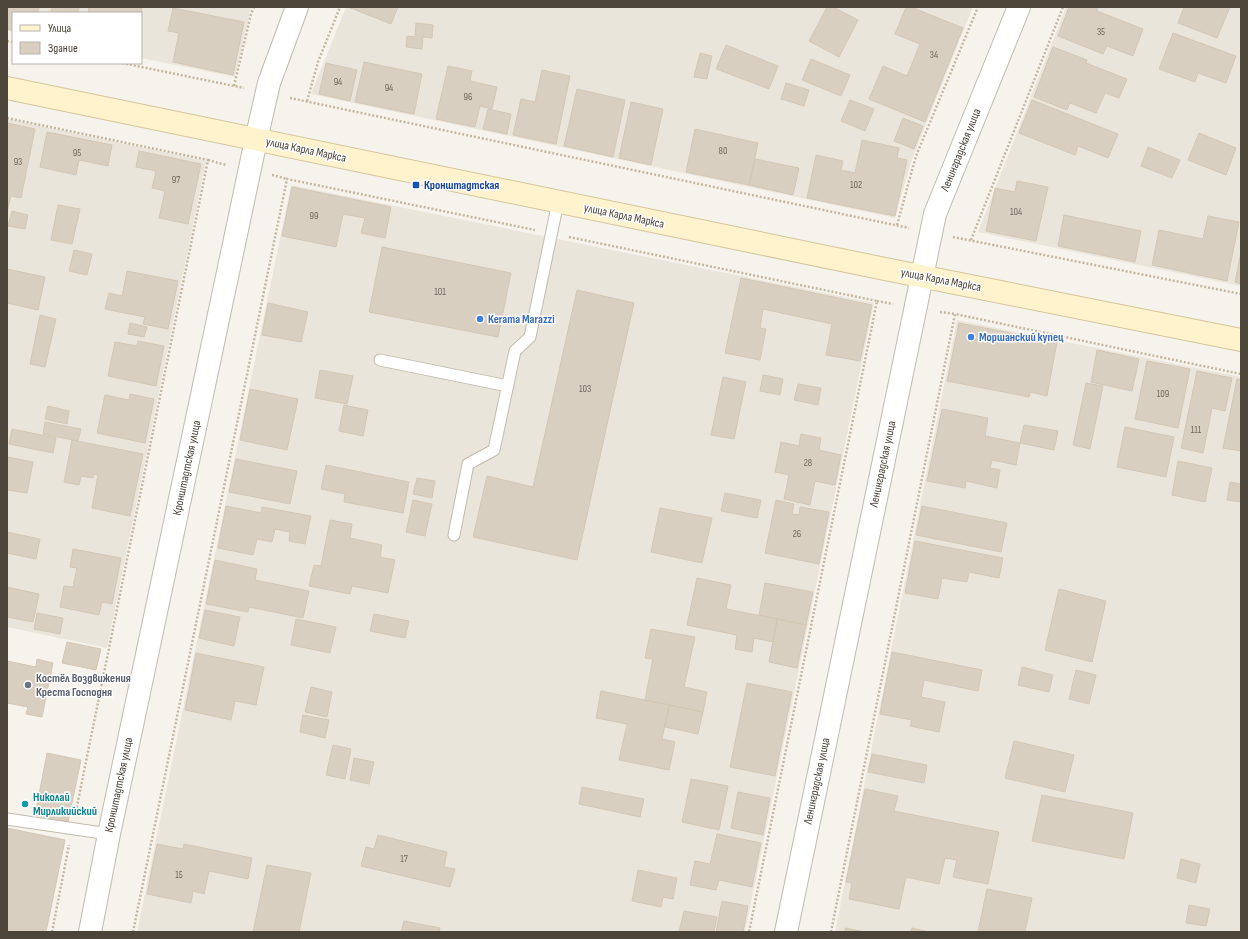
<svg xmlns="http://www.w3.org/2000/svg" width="1248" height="939" font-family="'Sofia Sans Condensed',sans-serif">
<rect width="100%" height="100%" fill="#f6f3ec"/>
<path fill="#eae5da" d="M7,7H251L235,77L141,58V13H13V32L7,31Z
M346,7H973L911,162L895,218L311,94Z
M1066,7H1241V286L978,232Z
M7,119L206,161L107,648L7,627Z
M291,185L874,303L745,932H137Z
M957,320L1241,377V932H835Z"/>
<path fill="#d8cfc1" stroke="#d3c7b4" d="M7,7H39L38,13H13V30L7,29Z
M52,7H79L78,13H50Z
M89,7H142L141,13H88Z
M348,7H398L391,24Z
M827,7H833L858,20L839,57L809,41Z
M906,7H911L963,28L925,122L869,99L883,66L907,76L920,44L895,34Z
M1069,7H1098L1097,11L1143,29L1133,56L1107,46L1103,54L1058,36Z
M1184,7H1230L1217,38L1178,23Z
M173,8L244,22L233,75L173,62L179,33L168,31Z
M416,23L433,25L432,38L423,37L422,49L406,47L407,36L415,37Z
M1173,33L1236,56L1226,83L1198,73L1195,82L1159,69Z
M726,45L778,66L769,89L716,69Z
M1053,47L1087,60L1086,63L1127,79L1119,98L1105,93L1096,113L1070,103L1067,110L1034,97Z
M700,53L712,56L707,79L694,77Z
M811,59L850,75L841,96L802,80Z
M364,62L422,74L414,114L355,102Z
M326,63L357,70L350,101L319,94Z
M448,66L472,71L470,81L497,87L492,109L480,106L475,127L436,119Z
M542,70L570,76L556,144L513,135L521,99L535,102Z
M786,83L809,90L804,106L781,99Z
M577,89L625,100L613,157L564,146Z
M850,100L874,109L865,131L841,121Z
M1032,100L1118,134L1108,158L1078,146L1075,155L1019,133Z
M631,102L663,109L651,165L619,158Z
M488,109L511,114L507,134L483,129Z
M903,118L923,126L914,149L894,141Z
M7,123L35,129L21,198L11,196L7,212Z
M695,129L758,143L749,185L686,172Z
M47,132L112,145L108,166L79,160L76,175L40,167Z
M1199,133L1236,148L1226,175L1188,160Z
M862,140L899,148L897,158L907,160L895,216L807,198L816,155L843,161L841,170L855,173Z
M1148,147L1180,160L1172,178L1141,166Z
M139,151L201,164L188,224L159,218L165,191L152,188L156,171L136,167Z
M755,159L799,168L793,195L749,185Z
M1017,181L1048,187L1036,241L986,231L995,188L1015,192Z
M292,187L391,207L385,238L361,233L365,218L343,214L336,247L282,236Z
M58,205L80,209L72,244L51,240Z
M12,211L28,215L25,229L8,226Z
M1064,215L1141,231L1135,262L1058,246Z
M1208,216L1239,222L1227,281L1152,265L1159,230L1203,239Z
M382,247L511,273L498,337L369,312Z
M74,250L92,254L87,275L69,271Z
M1241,252V284L1235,282Z
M7,269L45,277L38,310L7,303Z
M127,271L178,281L168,329L143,324L145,317L105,309L109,293L122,296Z
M741,278L872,305L860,361L826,355L832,324L763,309L760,328L766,329L760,360L725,353Z
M577,290L634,303L577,560L473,537L487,476L533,487Z
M268,303L308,312L301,342L262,335Z
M40,315L56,319L45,367L30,364Z
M130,323L147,327L144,337L128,334Z
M959,323L1057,342L1047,396L1030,392L1029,397L947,381Z
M138,341L164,346L156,386L108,376L115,342L137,346Z
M1097,350L1139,359L1132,391L1091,382Z
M1147,361L1190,369L1178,428L1135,419Z
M320,370L353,376L347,404L315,398Z
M1197,371L1232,378L1225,411L1212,408L1203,453L1181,448Z
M763,375L783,379L780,395L760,391Z
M723,377L746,382L734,439L711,435Z
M1237,379L1241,380V451L1223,448Z
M1086,383L1103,386L1090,449L1073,445Z
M798,384L821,388L818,405L794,400Z
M250,389L298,399L287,450L240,440Z
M130,394L154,399L145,443L97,433L105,395L129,400Z
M344,405L368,410L363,436L339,431Z
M48,406L69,411L67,424L45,419Z
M942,409L988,418L985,436L1020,443L1016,465L992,460L990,468L1000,470L997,488L966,481L965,488L927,481Z
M45,422L81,429L78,441L43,434Z
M1024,425L1058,431L1054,450L1020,443Z
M1125,427L1174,437L1166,477L1117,467Z
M12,429L56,438L53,453L9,444Z
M801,434L821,438L819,450L841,455L835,485L815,481L810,505L784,499L789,475L775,472L781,442L799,446Z
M72,440L143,454L130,516L92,508L98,475L94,474L93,478L81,476L79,485L64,482Z
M8,457L33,462L27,493L7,490V464Z
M236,459L297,471L290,504L229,492Z
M1178,461L1212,468L1205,502L1172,495Z
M326,465L409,482L403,513L344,502L345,494L321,489Z
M417,478L435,481L432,498L413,494Z
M1230,482L1241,484V502L1227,500Z
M725,493L761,500L757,518L721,511Z
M413,500L432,504L425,536L406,532Z
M776,500L794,504L792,514L799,515L800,507L829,512L819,564L765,553Z
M226,506L261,513L262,507L311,516L305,544L289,541L290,532L275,529L272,542L257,539L253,555L218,548Z
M922,506L1007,523L1001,552L916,535Z
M660,508L712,518L702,563L651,552Z
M330,520L352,524L350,538L382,545L380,557L395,560L388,593L352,586L350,594L309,586L314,565L321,566Z
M7,532L40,539L36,559L7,553Z
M915,541L1003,558L999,578L969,572L967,582L942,578L938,599L905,593Z
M73,549L121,558L112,604L102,602L99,615L60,607L64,586L73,587L77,568L70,567Z
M215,560L257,569L255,580L309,591L303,618L249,607L248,612L206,604Z
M697,578L731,585L726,609L777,619L773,642L754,638L752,652L735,649L737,635L687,625Z
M765,583L813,592L806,625L759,615Z
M7,587L39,594L33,622L7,617Z
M1059,589L1106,601L1092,662L1045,650Z
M205,610L240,617L234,646L199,638Z
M37,613L63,618L60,634L34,629Z
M374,614L409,621L405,638L370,631Z
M296,619L336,627L330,653L291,645Z
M777,619L806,625L797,668L769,662Z
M651,629L695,637L684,687L707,692L703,712L645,700L653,659L645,658Z
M67,642L101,649L96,670L62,663Z
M892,652L982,670L978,691L924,680L921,697L945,702L939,732L910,726L912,720L880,714Z
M196,653L264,667L256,705L235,701L231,720L185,710Z
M37,659L53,663L42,717L26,714L28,707L7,703V661L36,667Z
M1022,667L1053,675L1049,692L1018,685Z
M1076,670L1096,675L1089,704L1069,699Z
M747,683L792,692L775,776L730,767Z
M311,687L332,692L327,717L305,712Z
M601,691L669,705L662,739L675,742L669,770L619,760L627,724L596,718Z
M669,705L703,712L698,734L665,727Z
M303,715L329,720L325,738L300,732Z
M1014,741L1074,755L1065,792L1005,778Z
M333,745L351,749L345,779L326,775Z
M47,753L81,760L68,822L35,815Z
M872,754L927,765L924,783L868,772Z
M354,758L374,762L369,784L350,780Z
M691,779L728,786L719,830L682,822Z
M582,787L644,799L640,817L579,804Z
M865,789L898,796L894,811L999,832L988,884L953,877L957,860L945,858L939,884L906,877L899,909L849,899L852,883L846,882Z
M738,792L770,798L763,835L731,828Z
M1042,795L1133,813L1124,859L1032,841Z
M7,828L65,840L46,932H7Z
M717,834L761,843L752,887L719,880L716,890L690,885L695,861L710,864Z
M378,835L447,852L444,867L455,869L450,887L361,866L366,847L374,849Z
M157,844L183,849L184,844L252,858L248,879L209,871L204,894L193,891L191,903L147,894Z
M1181,859L1200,864L1196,883L1177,878Z
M267,865L311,873L299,932H253Z
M638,870L677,878L673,899L663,897L661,907L632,901Z
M987,889L1032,898L1025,932H978Z
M722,901L748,906L743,932H716Z
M1189,905L1210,909L1206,926L1186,923Z
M684,911L717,917L714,932H679Z
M404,921L440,928L439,932H401Z
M845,928L865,932H845Z
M912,928L929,932H911Z"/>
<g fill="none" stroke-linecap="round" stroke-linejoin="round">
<defs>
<path id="lane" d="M380,360L508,386
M454,535L468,464L494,450L515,351L530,337L558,202
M7,819L109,834"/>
<path id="street" d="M90,932L109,834L256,140L269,83L297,7
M786,932L935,214L1019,7"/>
<path id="secondary" d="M7,88L885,269L1241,340"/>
</defs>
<use href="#lane" stroke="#c2bbae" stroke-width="13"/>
<use href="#street" stroke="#c2bbae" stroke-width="24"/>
<use href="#secondary" stroke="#d6c79b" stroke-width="24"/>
<path stroke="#c4b79f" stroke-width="2.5" stroke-dasharray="2 2" stroke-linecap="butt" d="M7,41L13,42
M122,63L244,88
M234,86L251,14L254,7
M290,98L909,228
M307,101L318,62L340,7
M7,118L208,160L76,811
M208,160L226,165
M272,175L287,179
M897,225L916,156L978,7
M569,237L877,301L749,932
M953,237L1241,294
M971,240L1063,7
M877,301L893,304
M940,312L955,314
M52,932L69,845
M133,932L287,179L535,230
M831,932L955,314L1241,374"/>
<use href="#lane" stroke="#fff" stroke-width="11"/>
<use href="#street" stroke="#fff" stroke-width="22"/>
<use href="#secondary" stroke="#fff3cd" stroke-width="22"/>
</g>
<rect fill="#1a4fb4" stroke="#fff" stroke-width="1.5" x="412" y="181" width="8" height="8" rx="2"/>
<g fill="#3f7fe0" stroke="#fff" stroke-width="1.5">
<circle cx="480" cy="319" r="4"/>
<circle cx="971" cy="337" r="4"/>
</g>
<circle fill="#6b7280" stroke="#fff" stroke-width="1.5" cx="28" cy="685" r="4"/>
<circle fill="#0f9aa8" stroke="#fff" stroke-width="1.5" cx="25" cy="804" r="4"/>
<g text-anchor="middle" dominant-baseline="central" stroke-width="3" stroke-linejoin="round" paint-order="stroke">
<g font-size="10" fill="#6e675b">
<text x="1101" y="32">35</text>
<text x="934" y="55">34</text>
<text x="338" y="82">94</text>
<text x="389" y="88">94</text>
<text x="468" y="97">96</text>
<text x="723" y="151">80</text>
<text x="77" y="153">95</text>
<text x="18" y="162">93</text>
<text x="176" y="180">97</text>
<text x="856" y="185">102</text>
<text x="1016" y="212">104</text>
<text x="314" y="216">99</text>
<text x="440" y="292">101</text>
<text x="585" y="389">103</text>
<text x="1163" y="394">109</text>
<text x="1196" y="430">111</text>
<text x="808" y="463">28</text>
<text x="797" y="534">26</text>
<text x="404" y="859">17</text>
<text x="179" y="875">15</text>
</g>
<g font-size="12" fill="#4b4439" stroke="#fff">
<text transform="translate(306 150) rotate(12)">улица Карла Маркса</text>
<text transform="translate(961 150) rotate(-68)">Ленинградская улица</text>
<text transform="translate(624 216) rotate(12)">улица Карла Маркса</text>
<text transform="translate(941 280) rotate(11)">улица Карла Маркса</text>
<text transform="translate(883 464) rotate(-78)">Ленинградская улица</text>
<text transform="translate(187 468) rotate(-78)">Кронштадтская улица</text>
<text transform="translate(817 781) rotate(-78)">Ленинградская улица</text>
<text transform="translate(119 785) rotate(-78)">Кронштадтская улица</text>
</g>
<g font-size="12" font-weight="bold" fill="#164399" stroke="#fff" text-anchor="start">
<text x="424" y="185">Кронштадтская</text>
</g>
<g font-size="12" font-weight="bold" fill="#366cbe" stroke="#fff" text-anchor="start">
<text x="488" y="319">Kerama Marazzi</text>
<text x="979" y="337">Моршанский купец</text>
</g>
<g font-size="12" font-weight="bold" fill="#5b616d" stroke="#fff" text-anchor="start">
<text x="36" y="678">Костёл Воздвижения<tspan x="36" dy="14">Креста Господня</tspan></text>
</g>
<g font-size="12" font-weight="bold" fill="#0d838f" stroke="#fff" text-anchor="start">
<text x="33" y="797">Николай<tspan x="33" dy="14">Мирликийский</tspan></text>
</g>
</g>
<rect width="1248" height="939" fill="none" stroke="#4b4439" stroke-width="16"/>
<rect x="12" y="12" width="130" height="52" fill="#ffffff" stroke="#b7b4b0"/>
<rect x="20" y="25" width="20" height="6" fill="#fff3cd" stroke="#b7b4b0"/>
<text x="48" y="32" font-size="12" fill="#4b4439">Улица</text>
<rect x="20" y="42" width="20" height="12" fill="#d8cfc1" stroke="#b7b4b0"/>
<text x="48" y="52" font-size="12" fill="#4b4439">Здание</text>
</svg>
